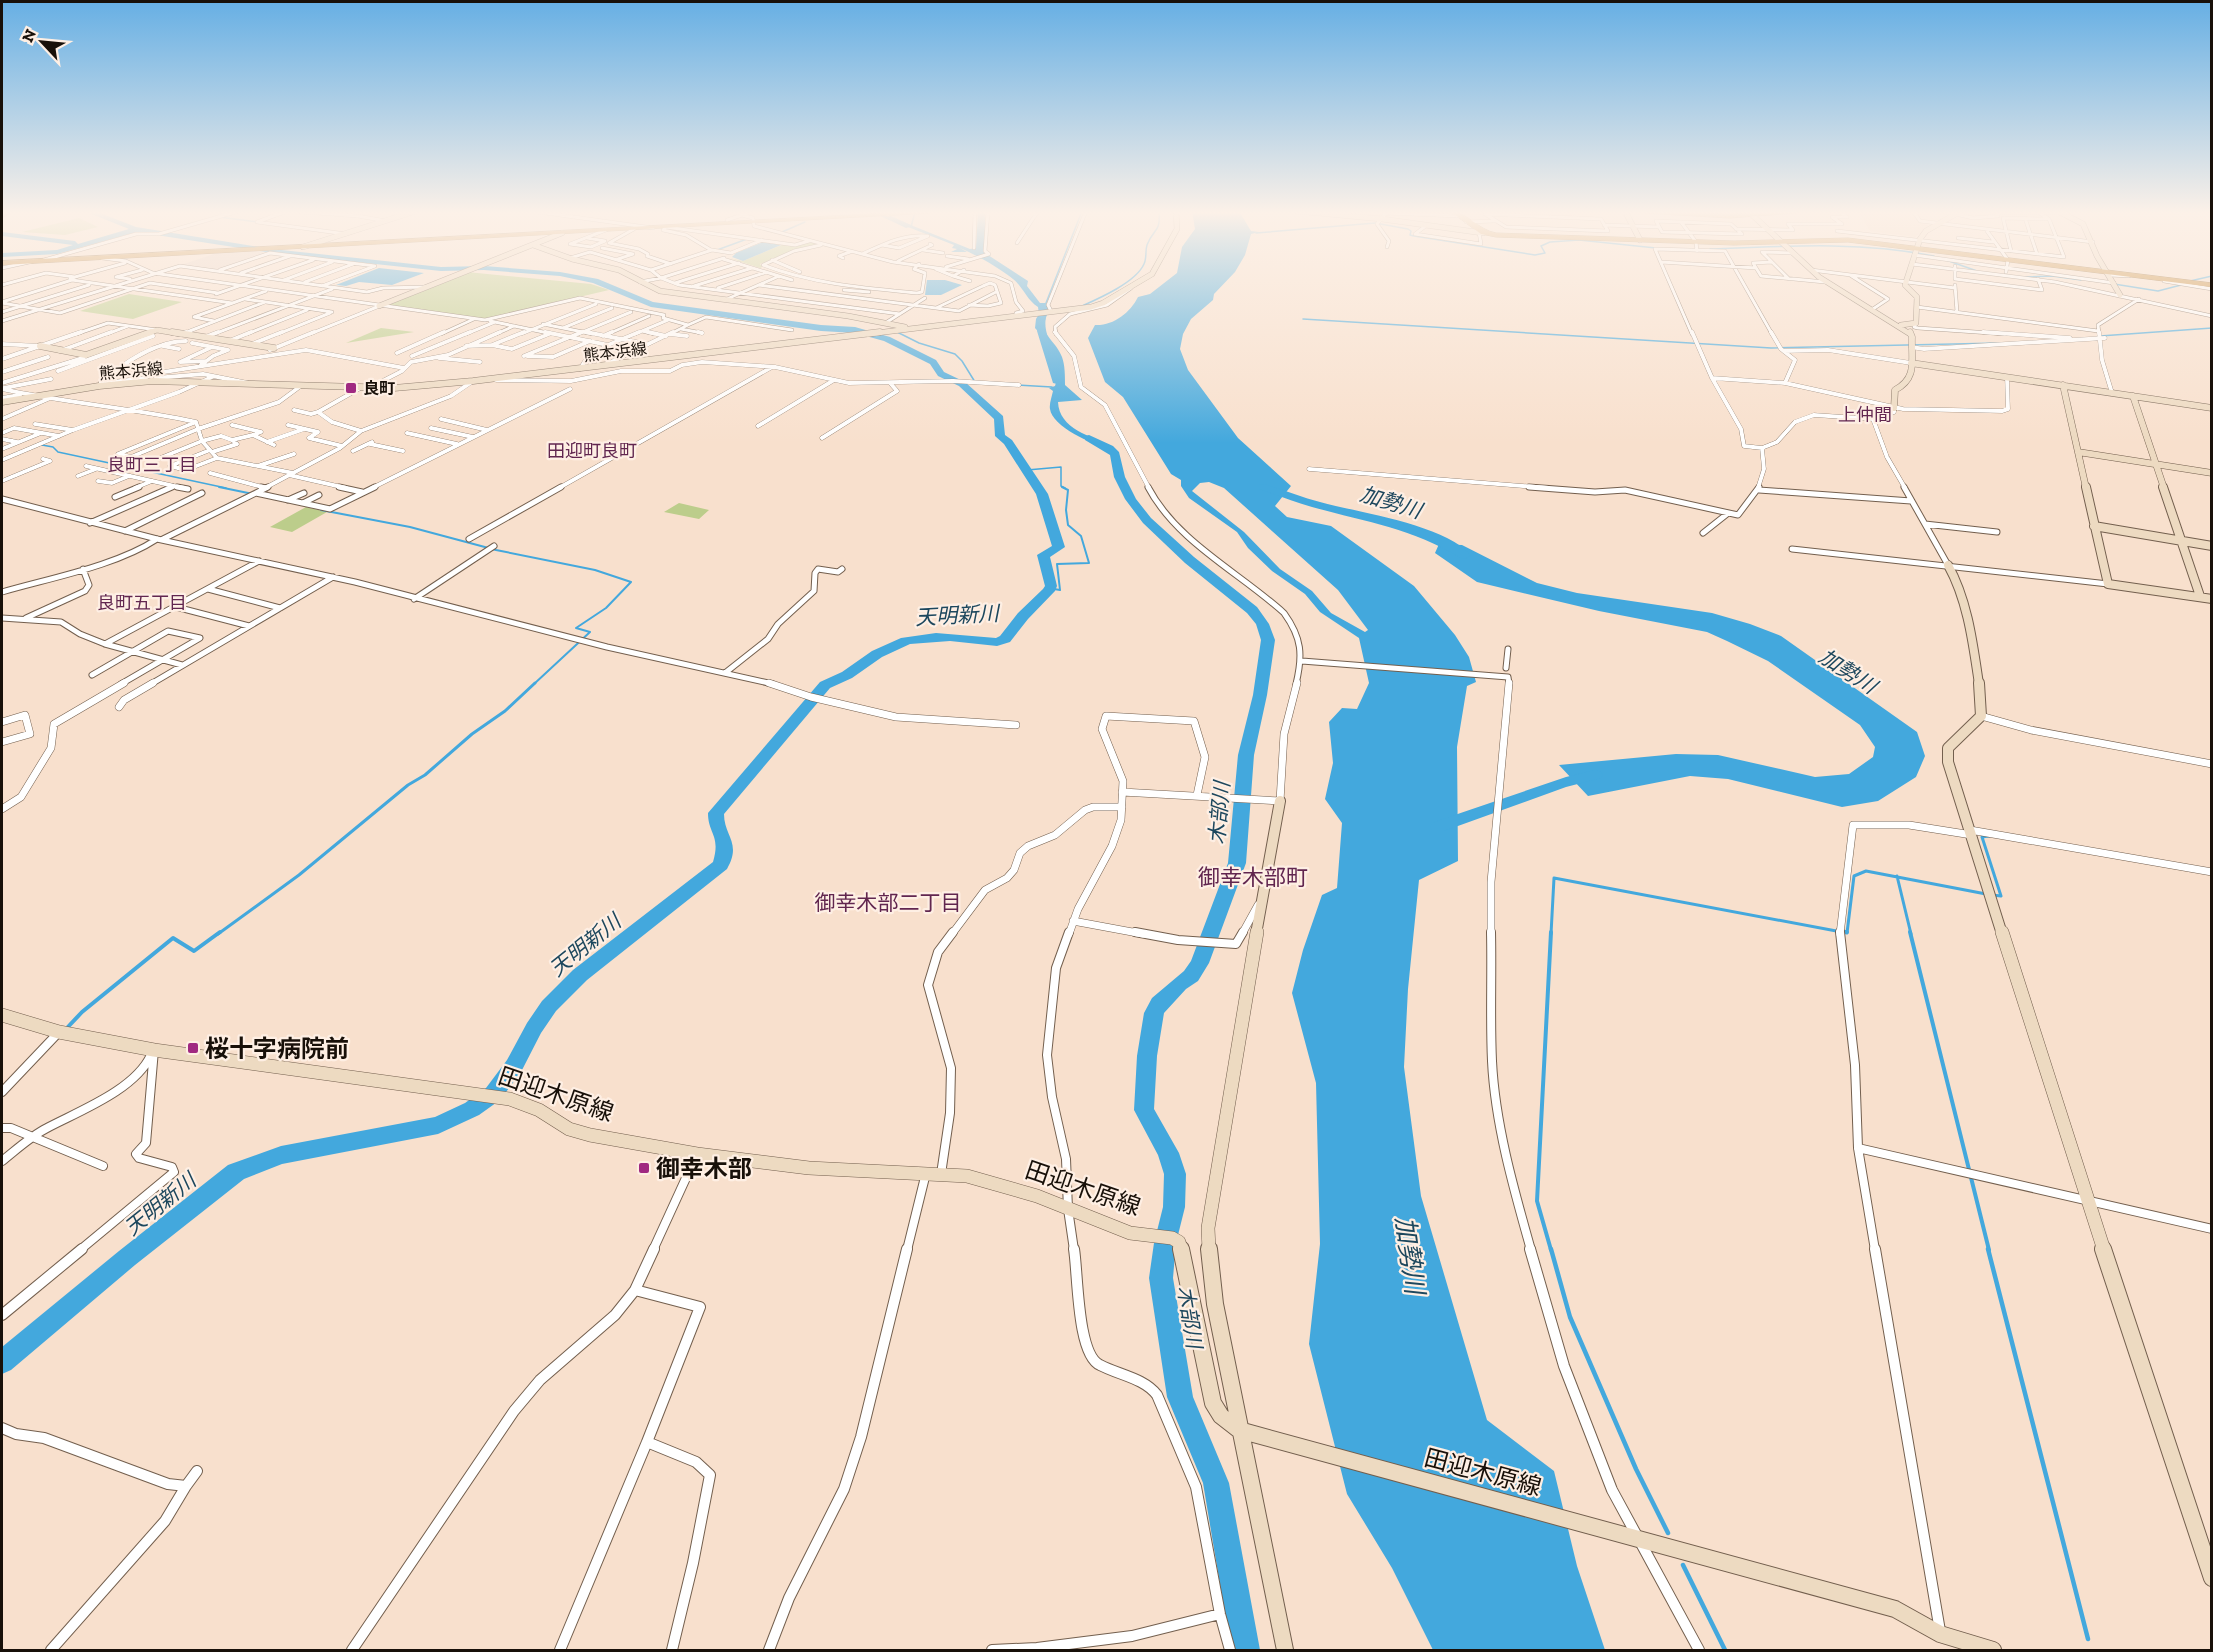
<svg xmlns="http://www.w3.org/2000/svg" width="2213" height="1652" font-family="'Zilla Slab','Noto Sans JP',serif">
<rect width="100%" height="100%" fill="#f8e0cd"/>
<path fill="#f0d2ba" d="M1867,211L1913,215L1921,223L1930,226L1915,237L1870,231L1860,214H1867Z"/>
<path fill="#e8d3c5" d="M256,251L266,253L218,270L181,265L217,253Z"/>
<path fill="#bccd8b" d="M79,218L98,227L65,235L22,232Z
M811,242L817,244L794,250L760,264L762,267L760,268L729,258L743,261L784,244L795,246Z
M467,272L591,284L609,290L486,319L386,305Z
M129,294L182,302L133,319L80,311Z
M381,328L414,332L346,343Z
M679,503L709,510L699,519L664,512Z
M306,507L327,512L292,532L270,527Z"/>
<path fill="#43a8dd" fill-rule="evenodd" d="M978,211H985V251L988,255L1028,281L1027,286L1040,303H1046L1049,311C1036,335 1054,337 1062,357C1065,365 1065,376 1065,385L1082,400L1058,402C1059,429 1091,436 1111,446C1097,448 1052,427 1050,409C1049,404 1052,396 1053,391L1049,388L1055,386L1057,379L1051,346L1035,328L1036,319L1039,314L1038,307C1027,300 1023,287 1013,279C998,267 978,256 960,248L967,252H943H951L957,249L952,248L954,245L885,218L891,217L970,249L976,248Z
M1192,211H1239L1251,231L1259,232L1251,234L1245,255L1235,272L1214,294L1213,300L1191,319L1183,334L1180,349L1188,370L1238,438L1291,486L1275,506L1287,517L1331,526L1414,586L1455,635L1469,657L1476,682L1467,686L1457,747L1458,861L1419,880L1408,989L1404,1067L1421,1196L1487,1420L1554,1471L1577,1566L1605,1650H1433L1392,1568L1347,1494L1309,1344L1320,1244L1316,1083L1292,993L1303,950L1322,895L1337,888L1342,823L1325,799L1333,763L1329,722L1342,708L1357,709L1369,683L1359,638L1320,612L1305,594L1272,571L1248,548L1237,532L1189,498L1181,486V480L1171,474L1123,397L1105,382L1088,338L1095,325C1113,326 1130,313 1138,297L1150,294L1177,273L1182,247L1195,229ZM1209,482L1224,488L1338,590L1368,630L1365,632L1331,613L1312,591L1280,569L1244,532L1192,491L1200,483Z
M763,242L781,245L743,261L732,257L736,253Z
M379,268L424,273L392,285L359,282L346,286L336,285Z
M927,280H945L962,285L941,295H925Z
M1439,544L1462,545L1537,583L1577,593L1712,613L1750,624L1781,636L1917,732L1925,756L1916,777L1878,801L1842,807L1728,779L1690,776L1588,796L1559,765L1676,754L1718,755L1815,777L1849,774L1873,757L1875,747L1860,725L1768,661L1727,641L1707,632L1599,611L1477,582L1435,553Z"/>
<g fill="none" stroke-linecap="round" stroke-linejoin="round">
<path stroke="#43a8dd" stroke-width="1.5" d="M206,211L227,214
M219,217L257,222
M911,227L915,212
M782,232L805,222
M1256,233L1375,223L1408,229L1411,231L1410,235L1414,236L1535,255L1545,253L1541,246L1550,242L1579,240L1656,248
M1710,249C1785,246 1860,241 1934,256
M717,250L747,239
M1946,260L1977,271
M2025,277L2052,276L2081,280
M2190,281L2212,276
M2114,284L2158,291L2181,285
M1046,303L1082,211
M1082,306C1100,298 1136,282 1144,264C1147,258 1145,251 1147,245C1153,228 1161,234 1159,211
M1303,319L1771,348L2000,343
M897,332L919,343L955,354L962,361L975,382
M2100,336L2212,328
M1017,385L1052,387
M42,445L53,447L58,452L226,488
M1027,470L1061,467V486L1065,488"/>
<path stroke="#43a8dd" stroke-width="2" d="M219,487L253,494
M321,510L410,527L496,550L595,570L631,582L606,608L576,628L590,632L534,684
M1048,588L1060,590L1057,564L1089,563L1081,536L1068,525L1066,510L1068,490L1062,487"/>
<path stroke="#43a8dd" stroke-width="3" d="M1989,836L1982,837L2001,896L1992,895
M1897,876L1911,934
M218,934L299,875L408,785L425,775L472,734L505,711L535,683
M1551,934L1554,878L1847,933L1854,876L1866,871L1986,894"/>
<path stroke="#43a8dd" stroke-width="4" d="M1843,932H1847
M1910,932L1989,1250
M66,1029L82,1012L173,938L194,951L220,932
M1551,1250L1537,1201L1551,932"/>
<path stroke="#43a8dd" stroke-width="4.5" d="M1551,1249L1570,1317L1636,1469L1668,1533
M1988,1249L2088,1639
M1683,1565L1725,1650"/>
<path fill="#43a8dd" fill-rule="evenodd" d="M84,211H95L136,227L272,249L441,267L484,266L560,272L598,279L653,302L821,325L855,327L890,337L936,360L944,372L965,382L1003,416L1005,435L1012,440L1048,494L1065,547L1050,557L1057,586L1055,591L1028,619L1010,642L997,646L950,641L910,644L882,657L852,678L830,688L724,814C724,836 742,843 727,869L587,980L556,1011L541,1033L521,1072L500,1100L479,1115L438,1134L282,1164L244,1179L135,1265L11,1370L2,1374V1347L119,1251L228,1165L281,1146L435,1117L465,1103L486,1088L507,1060L527,1023L542,1001L573,970L713,862C721,835 708,834 708,813L820,682L842,672L872,651L901,638L936,633L996,638L1000,636L1018,613L1043,589L1045,586L1037,555L1052,546L1036,494L1004,444L995,436L994,419L959,386L938,376L930,364L884,341L855,333L821,331L651,307L593,283L560,276L484,270L441,271L272,253L137,232L57,254L2,257V253L57,250L73,245L2,236V232L75,241L78,244L129,229Z
M870,211H880L913,226L906,228Z
M1042,314L1046,317C1041,341 1067,362 1061,385L1053,383L1037,331L1038,317Z
M1089,435L1113,446L1119,452L1125,477L1136,499L1151,518L1194,557L1257,607L1269,624L1275,640L1267,695L1254,755L1246,863L1209,963L1198,981L1186,989L1164,1013L1157,1056L1154,1109L1179,1153L1186,1174L1185,1207L1176,1243L1173,1278L1193,1397L1229,1483L1260,1650H1231L1203,1483L1167,1397L1149,1278L1154,1243L1163,1207L1164,1174L1158,1155L1134,1110L1137,1056L1144,1013L1152,998L1184,971L1191,961L1228,863L1238,755L1253,695L1261,640L1256,624L1247,613L1185,563L1143,523L1125,499L1114,477L1110,455L1085,440V436Z
M1263,484C1282,489 1301,497 1320,502C1360,513 1443,524 1471,555L1465,559L1461,558C1411,528 1366,522 1312,507C1294,502 1277,495 1259,489V485Z
M1595,770L1601,772L1603,775L1601,778L1566,787L1444,831H1432L1430,827L1432,823L1440,820L1566,777Z"/>
<defs>
<path id="street-far5" d="M287,211L257,222L346,234
M290,211L358,216L386,221
M531,211L653,228
M752,211L742,215L753,218L754,226L893,262L995,276L1011,283L1016,302L1023,311L1016,313V316
M879,211L888,215
M1913,211L1920,221L2093,242
M1942,211L1973,218L1998,216L1997,213L2059,212
M1385,213L1459,216
M1385,214L1377,224L1389,241L1387,247
M1485,214L1601,219L1608,231L1506,227Z
M2025,218L2037,254
M727,220L742,215
M1656,221L1662,232L1742,234
M1656,221L1731,224L1742,234
M1466,222L1494,221
M1681,222L1696,242L1697,251
M1788,224H1842L1832,217H1847L1840,211
M1427,225L1415,234L1481,244L1479,232
M1604,225L1659,227
M634,229L609,243L639,249L648,254L647,256L671,264
M1736,229L1793,230L1788,224
M1837,231L2064,257L2049,219L2041,214
M1987,231L2008,260L2006,272
M587,238L605,241L591,247L570,244L606,230
M1958,238L1993,242
M762,240L731,253L712,250L651,270L661,278L679,285L900,314
M1017,243L1038,211
M821,245L794,251L763,265C813,284 864,288 917,293L922,292L925,273L914,269L919,264
M602,248L633,254L618,259
M974,248L975,211
M711,250L686,235L663,230L666,227L795,245L809,241
M923,250L943,253
M2011,251L2003,218L2047,219
M1762,252L1789,279
M1762,252L1792,253
M862,254C884,244 903,234 928,236L899,248L882,245
M1914,255L2114,283
M947,256L968,259
M102,258L126,261L153,273L485,320L580,298L664,315L663,318L688,325L670,334
M570,258L590,252L651,270
M843,258L839,256L850,252
M723,259L792,280
M44,260L136,234H159L239,211
M772,260L800,272
M898,261L932,245L930,244
M1661,262L1756,268
M1772,262L1753,263L1761,276L1825,282
M1912,264L2055,282L2212,316
M1955,266V279L2042,290L2038,279
M946,267L989,254L985,251L988,211
M2,268L34,261
M936,269L953,276L964,270
M220,270L270,253L375,266L322,286
M1811,270L1955,288
M241,273L290,256
M1850,275L1888,299L1873,309
M2110,275L2129,276
M953,276L970,281
M75,277L125,263
M130,279L116,277L142,270
M284,280L332,262
M2164,281L2212,289
M305,282L353,264
M640,282L661,278L724,258
M675,283L739,263
M2,285L46,273L75,277L70,279L72,280L232,303
M759,285L959,311L996,292
M1955,285L1957,312
M694,286L752,268
M718,288L764,273
M844,290L869,292
M216,294L313,260
M245,299L332,312
M727,299L777,277
M2,302L72,280
M2,303L60,313L150,283L218,293
M1917,307L2098,331
M936,308L983,286L990,283L995,285L1001,303L988,306L969,305
M1051,311L1048,305L1086,211
M2,312L89,285
M2,321L180,266L367,292L383,288L427,287
M214,321L194,317L266,291
M490,321L553,334
M887,322L925,298
M543,324L593,334
M1916,324L1914,327L1918,328L2005,334
M688,325L706,317L792,330
M563,328L612,308
M681,329L702,333
M642,331L655,334
M76,334L108,323L157,330
M107,334L128,326
M182,334L265,302
M214,334L332,289
M247,334L307,310
M278,334L330,313
M310,334L377,307
M441,334L474,319
M466,334L495,322
M496,334L514,326
M521,334L596,304
M578,334L631,312
M608,334L649,316
M635,334L668,320
M1056,334L1055,327L1070,314L1107,305L1131,288
M1692,334L1655,249L1725,251L1772,334
M2099,334L2098,325L2139,299"/>
<path id="street-far4" d="M545,332L608,345L587,358L580,369
M586,332L646,344
M648,332L666,336
M698,332L702,333
M1055,332L1074,356L1081,387L1105,405L1149,488
M1692,332L1712,378L1741,429L1744,446L1762,448L1777,442L1795,422L1814,415L1873,419L1894,412V408
M1771,332L1781,349L1795,360L1785,383
M1983,332L2070,338
M2099,332L2102,360L2112,393
M181,334L186,332
M670,334L687,336
M603,336L612,332
M205,337L218,332
M229,341L251,332
M192,343L228,350L213,356L201,365
M2,344L40,346L2,359
M252,344L282,332
M492,345L512,349L549,334
M608,345L639,332
M40,346L81,332
M163,346L179,349
M466,346L492,345L524,332
M1911,347L1924,349L2105,338
M270,350L314,332
M60,351L111,332
M1784,351L1828,350L1911,363
M397,353L444,332
M412,356L470,332
M524,356L582,332
M527,356L553,357L590,341
M439,358L480,362
M206,361L180,362L212,347
M605,365L673,332
M127,366H149
M58,371L153,336
M2,372L48,357
M156,378L203,374L248,383
M1712,378L1785,383L1903,409L2002,411L2008,409L2007,377
M496,380L571,381L621,371H670L682,365L702,362L775,367L849,383L953,381L1019,385
M101,382C124,363 155,341 186,341
M140,382L151,374L306,350L404,368
M2,383L83,358L86,355
M105,383L145,378
M371,387L402,371L411,362L448,355L500,332
M4,388L51,379
M2,389C66,403 132,408 196,422L202,441L217,458L293,473
M2,398L20,395
M294,410L311,414L318,412
M2,419L48,399
M441,419L487,430
M1873,419L1887,457L1905,488
M196,422L118,454L131,457L198,429L279,402L302,385
M35,424L73,430
M232,425L261,432L253,435L274,445
M288,425L318,432L309,438L342,446
M758,426L834,380
M431,428L473,437
M361,431L332,422L318,412L362,387
M2,433L14,428L59,436
M407,433L457,444
M822,438L897,391L891,384
M2,439L17,442
M267,442L304,429
M370,444L403,451
M2,449L41,433
M210,450L170,466L186,470L217,458
M353,451L372,442
M212,452L237,444L232,440
M2,460L73,430L179,392L212,377
M148,463L202,441L221,436L232,440L253,435
M86,466L174,486L169,488
M258,466L294,454
M1309,469L1548,488
M210,473L266,488
M289,475L346,488
M78,476L96,469
M2,481L50,461L43,459
M98,481L112,483L129,476
M174,486L184,488
M135,488L152,481
M265,488L340,448L361,431L451,396L473,381
M372,488L570,389
M559,488L772,367
M1758,488L1764,469L1762,448"/>
<path id="street-far3" d="M177,487L188,489
M261,487L266,488
M339,487L362,492
M1148,487C1177,542 1239,572 1284,613C1302,638 1303,655 1296,684
M1529,487L1595,492L1625,490L1738,515L1759,487
M1904,487L1948,565
M1759,490L1911,501
M256,493L330,509L375,487
M115,497L139,487
M2,499L157,539L355,582L607,647L773,684
M288,500L304,493
M303,503L319,495
M90,523L172,487
M1925,524L1997,532
M125,531L202,493
M1703,533L1727,514
M163,539L268,487
M469,539L561,487
M1792,549L2108,584
M208,589L280,608
M2,592C50,578 116,566 157,539
M414,599L494,546
M176,607L249,626
M2,618L61,622L80,634L105,644L182,665
M26,618L85,591L89,585L83,569
M105,644L259,561
M1302,661L1508,677L1509,684
M1506,668L1508,649
M725,673L768,639L778,624L814,591L815,573L818,569L838,572L842,569
M92,675L168,631L200,638L121,684
M151,684L333,577"/>
<path id="street-far2" d="M769,683L811,697L896,717L1016,725
M119,707L124,700L153,683
M1981,716L2031,730L2212,764
M2,722L25,715L30,734L2,742
M1122,792L1280,801L1284,734L1297,683
M2,809L21,797L51,748L54,724L124,683
M1970,830L2212,872
M1073,921L1143,934
M952,934L985,890L1007,878L1014,870L1020,853L1028,846L1055,835L1085,810L1093,807H1122
M1069,934L1078,909L1112,846L1121,820L1123,781L1102,729L1106,716L1194,721L1205,757L1197,795
M1242,934L1258,905
M1491,934V882L1509,683
M1840,934L1853,825H1909L1972,835"/>
<path id="street-far1" d="M1069,932L1056,968L1047,1055L1052,1097L1066,1159L1068,1209L1074,1250
M1135,932L1178,940L1236,944L1243,932
M1491,932C1492,975 1490,1018 1492,1061C1495,1124 1514,1190 1531,1250
M1840,932L1855,1065L1858,1148L1875,1250
M2,1092L59,1032
M2,1128H11L103,1166
M1858,1148L2212,1229
M2,1161C16,1150 31,1136 47,1128C79,1111 135,1090 151,1055
M941,1174L950,1113L951,1068L928,985L938,952L953,932
M80,1250L174,1172L172,1167L139,1158L136,1154L146,1143L154,1050
M653,1250L697,1154
M907,1250L926,1173"/>
<path id="street" d="M1074,1249C1078,1273 1077,1355 1100,1365C1119,1375 1144,1378 1157,1395L1196,1487L1220,1614L1230,1650
M1530,1249L1564,1366L1612,1490L1699,1650
M1875,1249L1940,1631
M635,1290L700,1307L647,1442
M2,1315L82,1249
M2,1428L16,1434L44,1438L168,1484L186,1486L197,1471
M51,1650L165,1521L186,1486
M352,1650L514,1411L540,1380L615,1315L635,1290L654,1249
M560,1650L647,1442L696,1462L710,1475L693,1563L672,1650
M769,1650L789,1598L844,1489L861,1437L907,1249
M992,1650L1037,1648L1132,1636L1220,1614"/>
<path id="secondary-far5" d="M1297,211L1382,219L1483,233
M1625,211L1640,240
M1748,211L1819,277L1910,334
M2058,211L2083,224L2097,256L2120,295
M533,245L572,259L619,270L660,291L848,316L905,327
M303,247L416,211
M379,306L562,233
M1901,325L1916,323L1917,297L1905,285L1920,239L1926,231L1961,211
M146,334L157,330L181,334
M868,334L1091,307L1103,303L1152,274L1177,229L1176,211"/>
<path id="secondary-far4" d="M172,332L274,348
M40,346L86,355L151,332
M1911,363L2212,408
M2063,385L2086,488
M2133,396L2164,488
M2,402L99,386L152,381L394,388L473,381L880,332
M1894,408L1895,390C1918,378 1911,360 1912,337L1910,332
M2078,452L2212,473"/>
<path id="secondary-far3" d="M2086,487L2108,584L2212,599
M2163,487L2200,596
M2094,526L2212,546
M1948,565C1968,601 1973,644 1979,684"/>
<path id="secondary-far2" d="M1979,683L1981,716L1948,748V762L2002,934
M1256,934L1280,801"/>
<path id="secondary-far1" d="M2002,932L2104,1250
M2,1015L59,1032L154,1050L510,1099L539,1110L569,1129L590,1135L697,1154L809,1168L967,1176L1037,1196L1130,1233L1172,1238L1179,1242L1181,1250
M1209,1250L1208,1228L1257,932"/>
<path id="secondary" d="M1181,1249L1213,1403L1221,1416L1239,1430L1895,1609L1940,1634L1993,1650
M1209,1249L1215,1304L1285,1650
M2103,1249L2212,1578"/>
<path id="highway" d="M5,211H13L2,218V214Z
M923,211H966L2,265V261Z
M1450,211C1466,211 1478,230 1496,233L1734,241L1848,238L2212,283V287L1848,242L1734,245L1496,237L1481,234Z
M1610,211L1730,214L1822,211L1730,218Z"/>
</defs>
<use href="#street-far5" stroke="#735f4e" stroke-width="4"/>
<use href="#street-far4" stroke="#735f4e" stroke-width="4.5"/>
<use href="#street-far3" stroke="#735f4e" stroke-width="7"/>
<use href="#street-far2" stroke="#735f4e" stroke-width="8"/>
<use href="#street-far1" stroke="#735f4e" stroke-width="10"/>
<use href="#street" stroke="#735f4e" stroke-width="12"/>
<use href="#secondary-far5" stroke="#735f4e" stroke-width="6"/>
<use href="#secondary-far4" stroke="#735f4e" stroke-width="7"/>
<use href="#secondary-far3" stroke="#735f4e" stroke-width="10"/>
<use href="#secondary-far2" stroke="#735f4e" stroke-width="12"/>
<use href="#secondary-far1" stroke="#735f4e" stroke-width="14"/>
<use href="#secondary" stroke="#735f4e" stroke-width="18"/>
<use href="#highway" stroke="#885c22" stroke-width="1"/>
<use href="#street-far5" stroke="#fff" stroke-width="3"/>
<use href="#street-far4" stroke="#fff" stroke-width="4"/>
<use href="#street-far3" stroke="#fff" stroke-width="5"/>
<use href="#street-far2" stroke="#fff" stroke-width="7"/>
<use href="#street-far1" stroke="#fff" stroke-width="8"/>
<use href="#street" stroke="#fff" stroke-width="10"/>
<use href="#secondary-far5" stroke="#eddac1" stroke-width="5"/>
<use href="#secondary-far4" stroke="#eddac1" stroke-width="6"/>
<use href="#secondary-far3" stroke="#eddac1" stroke-width="8"/>
<use href="#secondary-far2" stroke="#eddac1" stroke-width="10"/>
<use href="#secondary-far1" stroke="#eddac1" stroke-width="13"/>
<use href="#secondary" stroke="#eddac1" stroke-width="16"/>
<use href="#highway" fill="#c4852f" fill-rule="evenodd"/>
</g>
<linearGradient id="sky" x2="0" y2="1"><stop stop-color="#66afe4"/><stop offset="0.48" stop-color="#fcf1e8"/><stop offset="1" stop-color="#fcf1e8" stop-opacity="0"/></linearGradient>
<rect width="2213" height="443" fill="url(#sky)"/>
<g fill="#a02981" stroke="#feefe4" stroke-width="2">
<rect x="345" y="382" width="12" height="12" rx="3"/>
<rect x="187" y="1042" width="12" height="12" rx="3"/>
<rect x="638" y="1162" width="12" height="12" rx="3"/>
</g>
<g text-anchor="middle" dominant-baseline="central" stroke-width="4.5" stroke-linejoin="round" paint-order="stroke">
<g font-size="16" fill="#181009" stroke="#feefe4">
<text transform="translate(615 352) rotate(-7)">熊本浜線</text>
<text transform="translate(131 371) rotate(-5)">熊本浜線</text>
</g>
<g font-size="16" font-weight="bold" fill="#181009" stroke="#feefe4" text-anchor="start">
<text x="363" y="388">良町</text>
</g>
<g font-size="18" fill="#61264f" stroke="#feefe4">
<text x="1865" y="415">上仲間</text>
<text x="592" y="451">田迎町良町</text>
</g>
<g font-size="18" fill="#61264f" stroke="#feefe4">
<text x="152" y="465">良町三丁目</text>
<text x="142" y="603">良町五丁目</text>
</g>
<g font-size="21" font-style="italic" fill="#1d475d" stroke="#feefe4">
<text transform="translate(1391 502) rotate(17)">加勢川</text>
<text transform="translate(957 615) rotate(-3)">天明新川</text>
<text transform="translate(1848 671) rotate(33)">加勢川</text>
<text transform="translate(1219 813) rotate(-85)">木部川</text>
<text transform="translate(585 945) rotate(-39)">天明新川</text>
<text transform="translate(160 1204) rotate(-39)">天明新川</text>
<text transform="translate(1190 1317) rotate(81)">木部川</text>
</g>
<g font-size="21" fill="#61264f" stroke="#feefe4">
<text x="888" y="902">御幸木部二丁目</text>
</g>
<g font-size="22" fill="#61264f" stroke="#feefe4">
<text x="1253" y="877">御幸木部町</text>
</g>
<g font-size="24" font-weight="bold" fill="#181009" stroke="#feefe4" text-anchor="start">
<text x="205" y="1048">桜十字病院前</text>
<text x="656" y="1168">御幸木部</text>
</g>
<g font-size="24" fill="#181009" stroke="#feefe4">
<text transform="translate(556 1094) rotate(19)">田迎木原線</text>
<text transform="translate(1083 1188) rotate(19)">田迎木原線</text>
<text transform="translate(1483 1472) rotate(15)">田迎木原線</text>
</g>
<g font-size="26" font-style="italic" fill="#1d475d" stroke="#feefe4">
<text transform="translate(1410 1255) rotate(82)">加勢川</text>
</g>
</g>
<rect width="2213" height="1652" fill="none" stroke="#181009" stroke-width="6"/>
<g transform="translate(42 42) rotate(296)" stroke="#feefe4" stroke-width="4.5" paint-order="stroke">
<path d="M0-4.5L10 22L0 15L-10 22Z" fill="#181009"/>
<text y="-9" font-size="16" font-weight="bold" text-anchor="middle" fill="#181009">N</text>
</g>
</svg>
